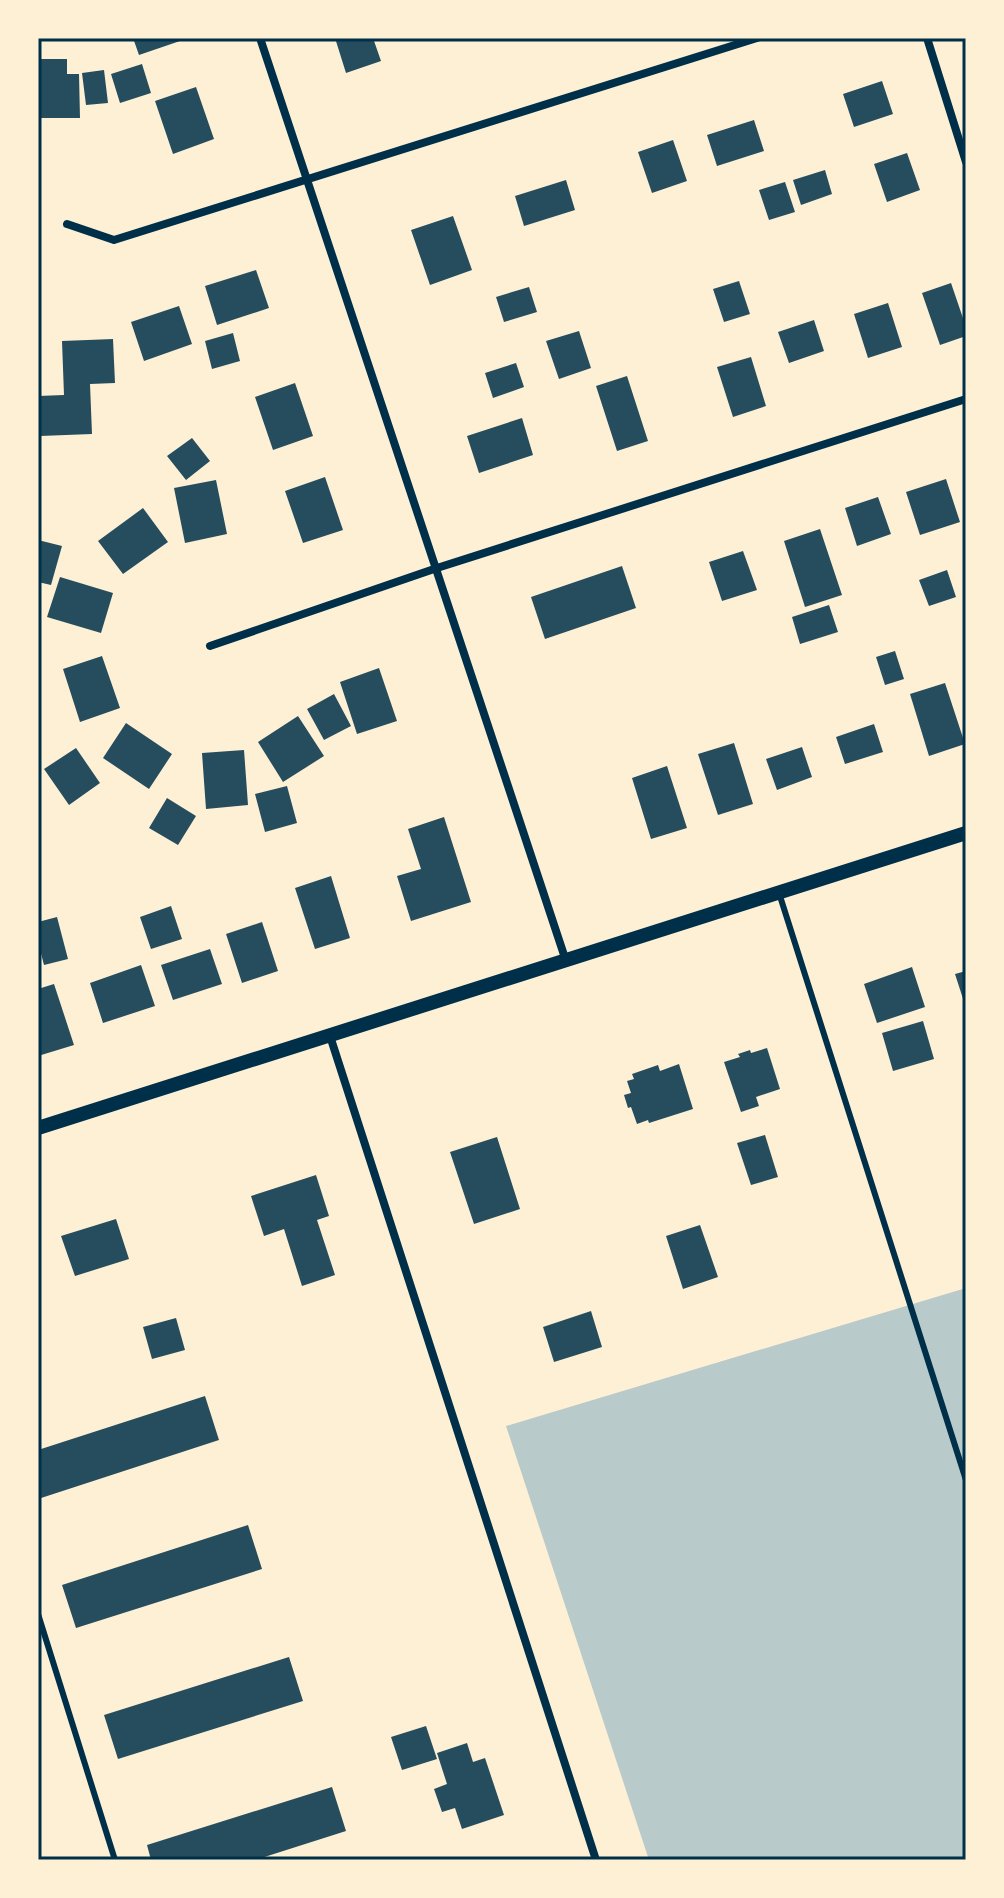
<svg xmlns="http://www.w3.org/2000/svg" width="1004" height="1898" font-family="'Sofia Sans Condensed',sans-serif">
<rect width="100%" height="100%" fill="#fdf0d5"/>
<path fill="#b9caca" d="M966,1288V1860H649L506,1426Z"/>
<path fill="#264d5e" d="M133,38H179L180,41L139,55Z
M335,38H373L381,61L346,73Z
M38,59H67V74H79L80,118H38Z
M142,64L151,93L120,103L111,74Z
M104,70L108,103L86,105L82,73Z
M882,81L893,114L854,127L843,94Z
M196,87L214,139L173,154L155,101Z
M754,120L764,151L717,166L707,135Z
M673,140L687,181L652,193L638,152Z
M907,153L920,190L887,202L874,164Z
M825,170L832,194L801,205L793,180Z
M566,180L575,210L524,226L515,196Z
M785,182L795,212L769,220L759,190Z
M453,216L472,270L430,285L411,230Z
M256,270L269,308L217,325L205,286Z
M739,281L750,314L724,322L713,289Z
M951,283L966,327V336L940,345L922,293Z
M529,287L537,312L504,322L496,297Z
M888,303L902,347L868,358L854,314Z
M179,306L192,344L144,361L131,322Z
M814,320L824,351L789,363L778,332Z
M579,331L591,368L559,379L546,341Z
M233,333L240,361L212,369L205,341Z
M113,339L115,383L90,384L92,434L40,436L38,396L64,395L62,341Z
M751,357L766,406L733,417L717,367Z
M516,363L524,387L493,398L485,373Z
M627,376L648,441L617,451L596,386Z
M295,383L313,436L273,450L255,397Z
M522,418L533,455L479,473L467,436Z
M192,438L210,461L186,480L167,456Z
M325,477L343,530L303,543L285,491Z
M946,479L960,522L920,535L906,492Z
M216,480L227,534L185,543L174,488Z
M878,497L891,534L857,546L845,508Z
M143,508L168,542L123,574L98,541Z
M820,529L842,595L805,607L784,541Z
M38,540L62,546L51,585L38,582Z
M743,551L757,590L722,601L709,562Z
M622,566L636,608L545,639L531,597Z
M947,570L956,597L929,606L919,580Z
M60,577L113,593L101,633L47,617Z
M829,605L838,632L800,644L792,617Z
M895,651L904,679L885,685L876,657Z
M102,656L120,708L80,722L63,669Z
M379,668L397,721L357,734L340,682Z
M945,683L965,744L929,756L910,694Z
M334,694L351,726L324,740L307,709Z
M298,716L324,756L283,782L258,742Z
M126,723L172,754L149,789L103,758Z
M874,724L883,752L845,764L836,737Z
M734,743L753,804L718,815L698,754Z
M802,747L812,777L777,790L766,759Z
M76,748L100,783L69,805L44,769Z
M244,750L248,805L206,809L202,753Z
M667,766L687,828L651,839L632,778Z
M287,786L297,823L265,832L255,794Z
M167,798L196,816L178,845L149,828Z
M444,817L471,902L411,921L397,876L421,869L408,829Z
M331,876L350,938L315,949L295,888Z
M171,906L182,939L151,949L140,917Z
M57,917L68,959L44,965L38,942V922Z
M262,922L278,971L242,983L226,934Z
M210,949L222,984L173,1000L161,965Z
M141,965L155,1006L103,1023L90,983Z
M912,967L925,1007L877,1023L864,984Z
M966,971V1005H965L955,974Z
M54,984L74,1045L38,1056V989Z
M923,1021L934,1059L893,1071L882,1033Z
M767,1048L780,1089L756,1097L759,1106L741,1112L724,1062L740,1057L738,1054L750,1050L751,1053Z
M679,1064L693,1109L649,1123L648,1120L637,1124L631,1107L628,1108L624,1095L631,1093L627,1081L634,1079L632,1074L658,1065L660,1071Z
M765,1135L778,1177L751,1185L737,1143Z
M497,1137L520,1209L474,1224L450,1152Z
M316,1175L329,1216L317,1220L335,1275L302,1286L284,1229L264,1236L251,1196Z
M116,1219L129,1259L75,1276L61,1236Z
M700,1225L718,1277L683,1289L666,1236Z
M591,1311L602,1347L554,1362L543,1327Z
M176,1318L185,1350L152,1359L143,1327Z
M205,1396L219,1440L38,1499V1450Z
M248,1525L262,1569L76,1628L62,1585Z
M289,1657L303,1701L118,1759L104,1715Z
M426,1726L437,1759L402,1770L391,1737Z
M467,1743L473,1762L485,1758L504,1815L462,1829L455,1808L442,1812L434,1789L447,1784L437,1753Z
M332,1787L346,1831L255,1860H151L147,1845Z"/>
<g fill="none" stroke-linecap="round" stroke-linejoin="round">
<path stroke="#003049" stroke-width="6" d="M779,893L966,1480
M38,1614L115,1860"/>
<path stroke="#003049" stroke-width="8" d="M260,38L566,961
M927,38L966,162
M67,224L114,240L757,38
M210,646L437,568L966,399
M330,1036L596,1860"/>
<path stroke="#003049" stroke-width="14" d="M38,1128L966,833"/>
</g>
<rect width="1004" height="1898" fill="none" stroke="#fdf0d5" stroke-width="80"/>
<rect x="40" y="40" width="924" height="1818" fill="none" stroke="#003049" stroke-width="3"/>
</svg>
